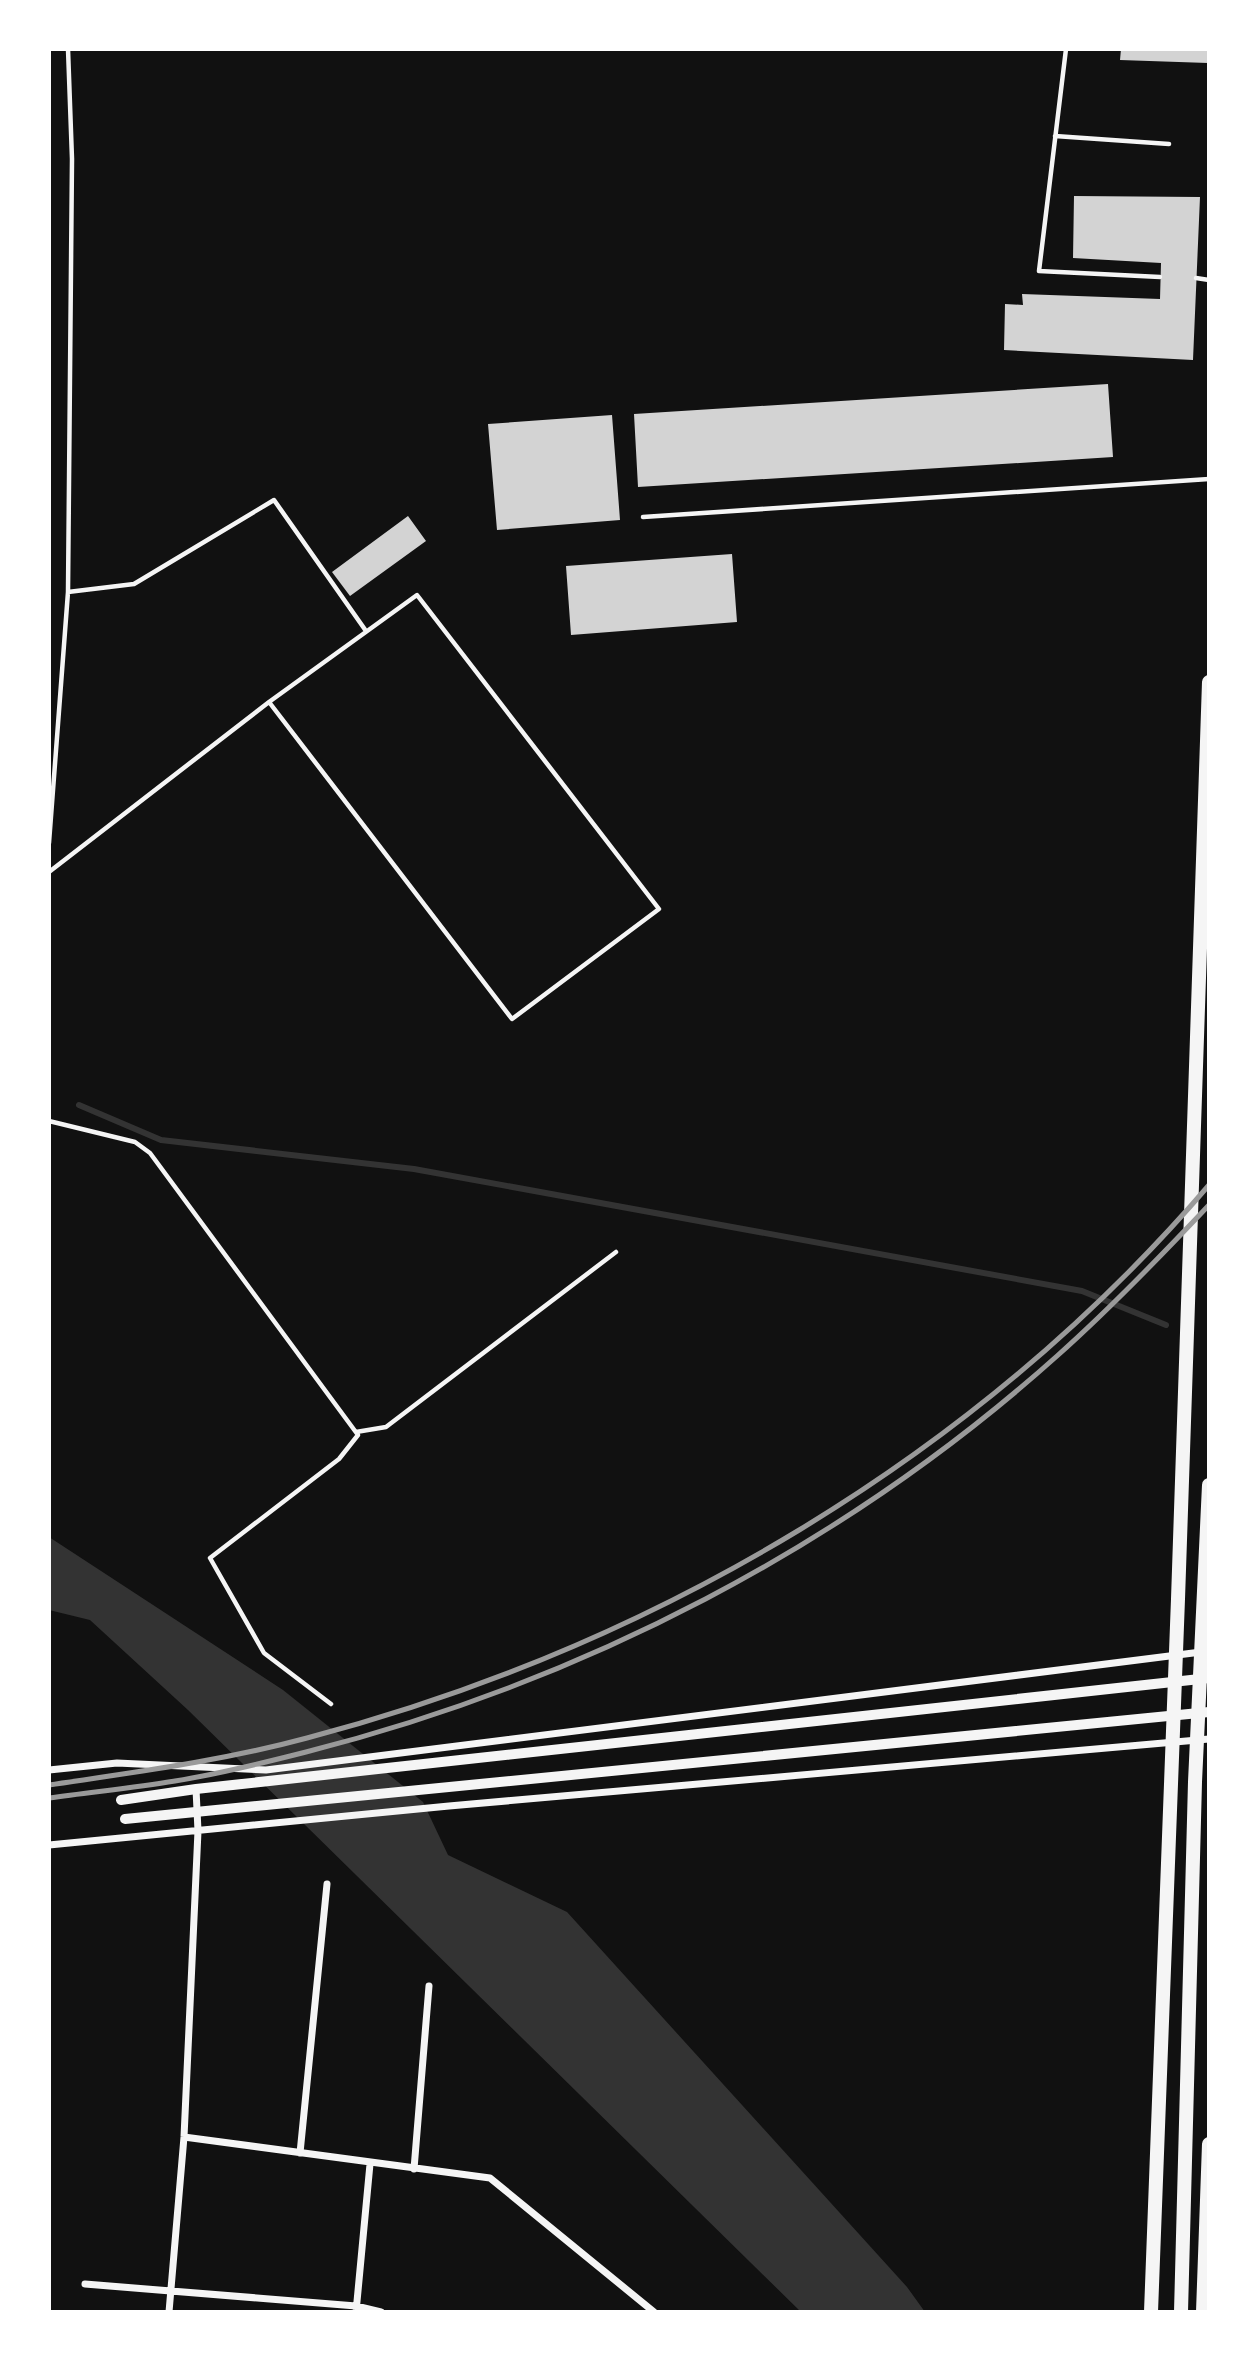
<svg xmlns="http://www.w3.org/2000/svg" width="1258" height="2361" font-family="'DM Sans',sans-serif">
<rect width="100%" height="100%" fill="#111"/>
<path fill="#333" d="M49,1537L283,1690L423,1802L448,1855L567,1912L907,2287L925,2312H801L188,1710L90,1620L49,1610Z"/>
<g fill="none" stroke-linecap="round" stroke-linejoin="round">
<path stroke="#333" stroke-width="6" d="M79,1105L161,1140L414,1169L1082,1291L1166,1325"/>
</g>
<path fill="#d3d3d3" d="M1121,49H1208V63L1120,60Z
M1074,196L1200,197L1193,360L1004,350L1005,304L1023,305L1022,294L1160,299L1161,263L1073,258Z
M1108,384L1113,457L638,487L634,414Z
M612,415L620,520L497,530L488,424Z
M408,516L426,541L350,596L332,572Z
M732,554L737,622L571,635L566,566Z"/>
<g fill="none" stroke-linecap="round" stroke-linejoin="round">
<path stroke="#f5f5f5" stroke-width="4.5" d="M1066,49L1039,271L1160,277
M1055,136L1169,144
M1196,278L1209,280
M643,517L1209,479
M68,592L134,584L274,500L366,631
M49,843L68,592L72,159L68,49
M49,872L269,702L417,595L659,909L512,1019L269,702
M49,1121L135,1142L150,1153L358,1435L339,1459L210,1558L264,1653L331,1704
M356,1432L386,1427L616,1252"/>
<path stroke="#f5f5f5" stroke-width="7" d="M49,1770L117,1763L266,1770L1209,1651
M49,1845L449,1806L1209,1739
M184,2137L490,2178L654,2312
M300,2153L327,1884
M414,2169L429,1986
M85,2284L356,2306L381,2312
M169,2312L184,2137L198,1831L196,1789
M356,2312L370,2164"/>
<path stroke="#f5f5f5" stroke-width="10" d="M121,1800L196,1789L1209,1678
M125,1819L1209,1712"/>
<path stroke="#f5f5f5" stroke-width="14" d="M1151,2312L1178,1599L1209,682
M1181,2312L1195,1782L1209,1485
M1203,2312L1209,2144"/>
<path stroke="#9a9a9a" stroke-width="5" d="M49,1785C136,1772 222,1761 307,1738C652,1647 975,1458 1209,1185
M49,1798C91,1792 133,1788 175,1781C219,1774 263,1763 306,1752C582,1682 845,1546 1057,1356C1111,1308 1160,1257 1209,1205"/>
</g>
<rect width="1258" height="2361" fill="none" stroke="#ffffff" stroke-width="102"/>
</svg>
